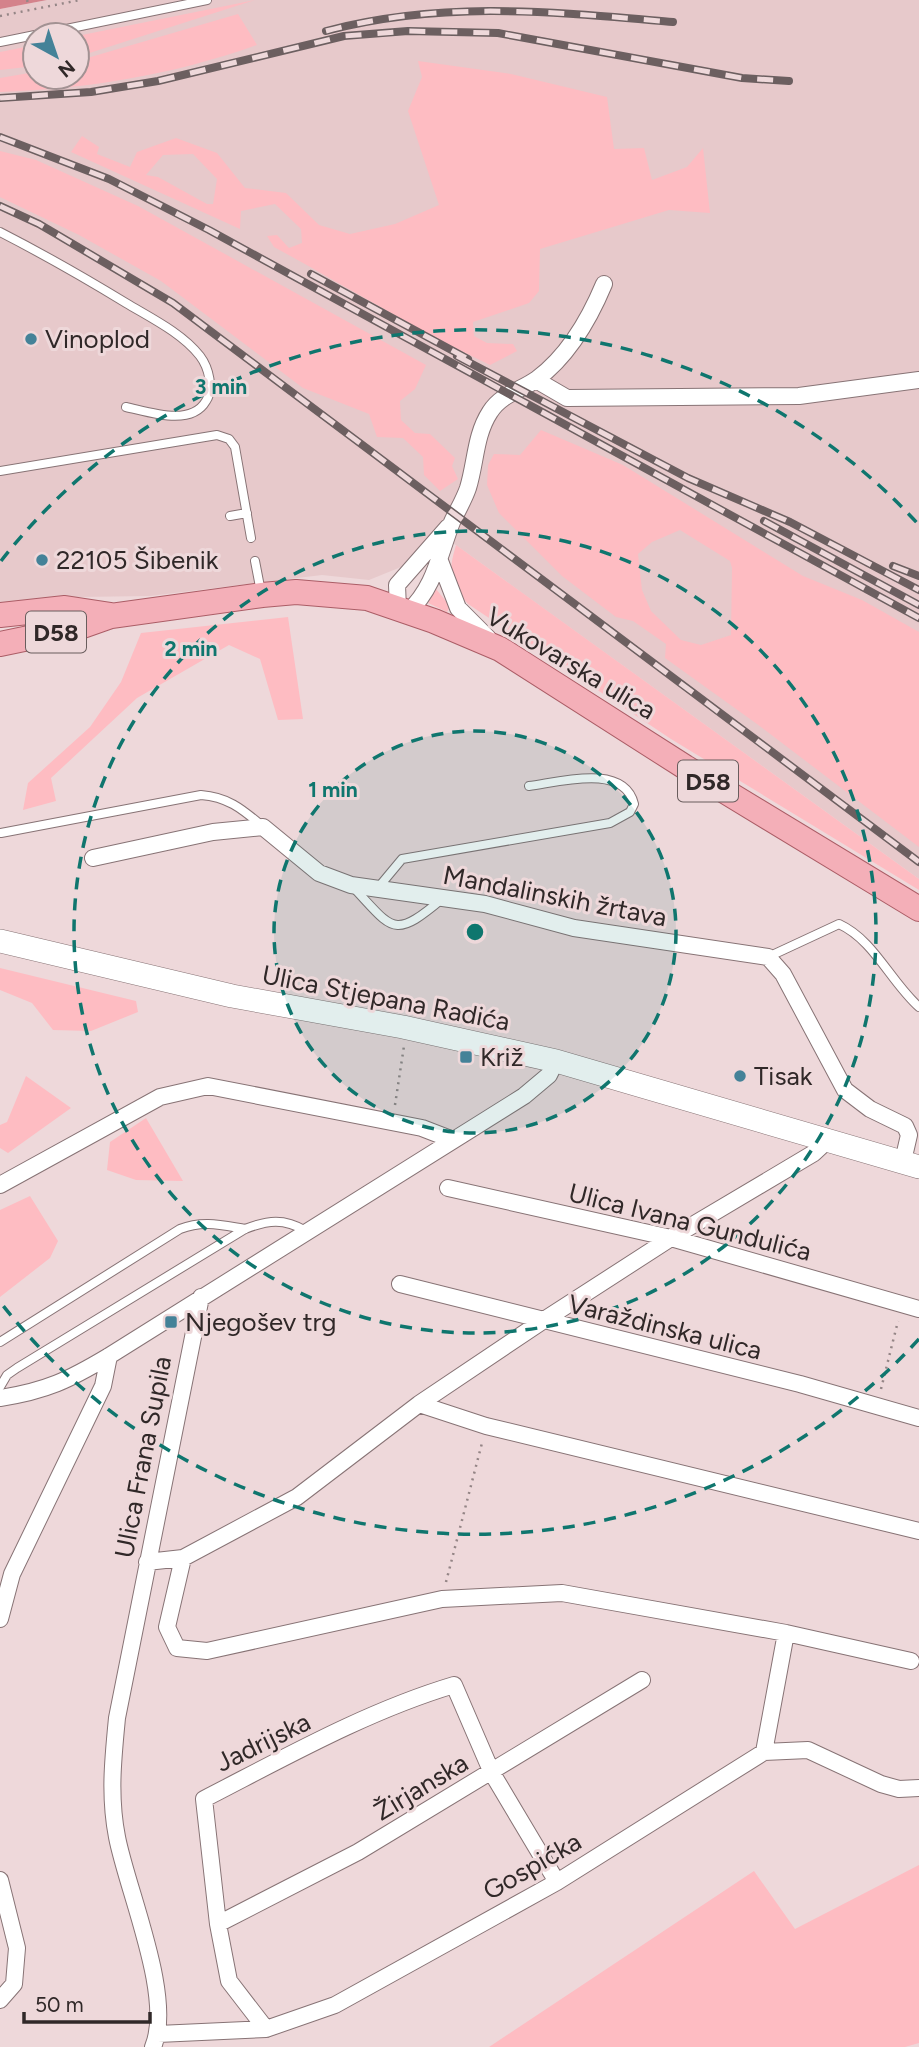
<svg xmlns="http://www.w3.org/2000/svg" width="919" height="2047" font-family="Figtree,sans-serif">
<rect width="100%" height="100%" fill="#eed8da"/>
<path fill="#e7c9cb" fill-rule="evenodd" d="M47,0H919V879L435,530L401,567L369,580L322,575L150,596L78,597L0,608V9ZM35,35H77V77H35Z"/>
<path fill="#febcc2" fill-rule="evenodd" d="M255,0L77,57V36Z
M238,14L257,45C173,75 88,89 0,92V78L35,72V77H77V61Z
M35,45V66L0,70V52Z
M418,61L511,74L607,97L614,149L644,148L652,180L687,167L703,148L710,213L669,210L540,249L539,291L529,303L473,322L474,336L487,343L513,344L517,351L490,365C416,330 346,286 274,247L267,236L277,235L289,248L302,243L301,229L275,204L241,211L240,229L71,152L82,136L99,147L97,154L130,167L137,152L176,138L217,153L245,188L286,193L319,225L350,234L395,224L439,205L408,111L422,77ZM193,154L217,179L213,204H207L158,177L146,175L163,155Z
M0,151L36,160L138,206L426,365L415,389L400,401L401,420L415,433L430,434L455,458L452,466L458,479L440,491L424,475L423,457L403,438L377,437L369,414L303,388L161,281L79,235L0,197Z
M541,430L623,465L803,576L862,600L919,632V847L757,724L665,658L666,644L633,621L616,617L562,576L499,513L487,485L488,465L494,454L520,455ZM680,530L730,561L732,568L731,635L701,645L681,640L651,611L642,590L638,554L652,542Z
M456,545L919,879V890L671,739L468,604C449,582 448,572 456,545Z
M436,589L450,606L447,612L428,603Z
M288,617L303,719L278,720L260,659L229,645L137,698L51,778L56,801L23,810L28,783L90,727L121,682L141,633Z
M0,968L136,1001L138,1012L91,1031L53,1030L32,1003L0,990Z
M26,1076L71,1108L8,1153L0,1148V1125L7,1122Z
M146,1118L183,1181L136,1180L107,1170L110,1142Z
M30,1196L58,1241L50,1258L0,1297V1210Z
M919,1865V2043L905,2047H489L754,1871L795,1929Z"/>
<path fill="#d4828b" d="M0,0H47L0,9Z"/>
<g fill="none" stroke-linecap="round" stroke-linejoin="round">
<defs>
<path id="lane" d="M37,35L207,0
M0,42L35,35
M0,232C43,254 85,278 126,303C151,318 182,333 200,356C209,368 214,389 206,401C191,427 149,412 126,407
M0,471L217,435L229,439L235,447L251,538
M230,516L247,513
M255,561L261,592
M1,833L201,795C227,797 241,808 261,825
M352,886C393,929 392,941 442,899
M377,889L402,859L610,823L630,812L634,804C624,763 560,782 529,786
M768,957L839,924C874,940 890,981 919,1007
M0,1342L180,1229C203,1220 221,1225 245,1229
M0,1387L7,1375L17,1368L245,1229C268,1220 284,1218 306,1231"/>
<path id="street" d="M536,380L567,398L799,396L919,380
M440,561L458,608L488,638
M398,609L397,585L448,527
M408,612C435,587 439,555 452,522C457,511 464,500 468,488C476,462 475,435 490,412C501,394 522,390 537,379C569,355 589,320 604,284
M93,858L213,832L263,827L319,873L351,885L485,904L574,928L768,957L783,974L845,1090L870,1109L905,1126L909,1135L903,1161
M0,1185L160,1097L208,1086L422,1128L453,1140
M448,1188L671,1238L919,1309
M400,1284L800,1384L919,1418
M0,1398C46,1391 69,1380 109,1356L524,1096L549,1075L556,1061
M419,1404L486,1426L919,1531
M183,1558L167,1627L177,1648L207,1651L442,1599L562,1593L786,1633L911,1661
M147,1562L183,1558L297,1497L419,1404L541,1322L671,1238L814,1153L829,1139
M0,1619L12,1574L103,1386L109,1356
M764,1752L786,1633
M0,1880L17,1948L14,1984L0,2000
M218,1924L358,1852L642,1680
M266,2029L229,1981L218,1924L204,1799C284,1758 367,1711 454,1685L492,1773L557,1882
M158,2034L266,2029L335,2005L557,1882L764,1752L808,1750L881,1784L899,1789L919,1788
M153,2047C174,1997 127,1890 117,1837C109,1796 113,1759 117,1718L201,1297"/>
<path id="secondary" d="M0,941L232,996L403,1027L556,1061L919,1167"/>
<path id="primary" d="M0,615L65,608L111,615
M0,644L77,628L111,616L262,595L296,592L367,598L434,621L500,649L685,767L919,909"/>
</defs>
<use href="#lane" stroke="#877375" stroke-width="10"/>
<use href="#street" stroke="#877375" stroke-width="18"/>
<use href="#secondary" stroke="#877375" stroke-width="24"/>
<use href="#primary" stroke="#ab5d66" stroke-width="26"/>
<path stroke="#948586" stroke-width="2.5" stroke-dasharray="2 5" stroke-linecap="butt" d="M27,0L28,3
M0,16L80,0
M395,1105L404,1046
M881,1389L898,1321
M446,1582L482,1443"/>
<use href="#lane" stroke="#fff" stroke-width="8"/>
<use href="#street" stroke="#fff" stroke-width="16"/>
<use href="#secondary" stroke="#fff" stroke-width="23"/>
<use href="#primary" stroke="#f4afb8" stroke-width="24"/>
<defs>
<path id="rail" d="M326,31C444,0 554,12 673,22
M0,98L91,92L158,81L344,36L408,31L498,33L742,78L789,81
M0,137L109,179L209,230L919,618
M0,206L39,224L173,303L919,862
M311,274L468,359
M457,356L688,478L790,522L919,590
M764,521L919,605
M893,566L919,576"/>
</defs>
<use href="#rail" stroke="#6c5f60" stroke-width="8"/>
<use href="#rail" stroke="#eed8da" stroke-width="5" stroke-dasharray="16" stroke-linecap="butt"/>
</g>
<circle cx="475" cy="932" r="201" fill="#0f766e" fill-opacity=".12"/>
<g fill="none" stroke="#0f766e" stroke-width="3.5" stroke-dasharray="12 9">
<circle cx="475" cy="932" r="201"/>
<circle cx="475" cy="932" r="401"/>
<path d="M919 1339A602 602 0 0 1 1 1303M1 561A602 602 0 0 1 919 525"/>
</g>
<g fill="#448298" stroke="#eed8da" stroke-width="2.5">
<circle cx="31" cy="339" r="7"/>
<circle cx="42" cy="560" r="7"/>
<rect x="459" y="1050" width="14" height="14" rx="3.5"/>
<circle cx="740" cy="1076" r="7"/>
<rect x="164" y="1315" width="14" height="14" rx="3.5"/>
</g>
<g text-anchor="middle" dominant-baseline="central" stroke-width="6" stroke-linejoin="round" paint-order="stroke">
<g fill="#eed8da" stroke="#695d5d" stroke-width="2">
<rect x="26" y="611.5" width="60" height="41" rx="5"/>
<rect x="678" y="760.5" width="60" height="41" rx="5"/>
</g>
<g font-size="24" font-weight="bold" fill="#302828">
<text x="56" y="632">D58</text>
<text x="708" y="781">D58</text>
</g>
<g font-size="26" fill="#302828" stroke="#eed8da" text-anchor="start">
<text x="45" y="339">Vinoplod</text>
<text x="56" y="560">22105 Šibenik</text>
<text x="480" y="1057">Križ</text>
<text x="754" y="1076">Tisak</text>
<text x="185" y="1322">Njegošev trg</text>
</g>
<g font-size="26" fill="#302828" stroke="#eed8da">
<text transform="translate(571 663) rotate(31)">Vukovarska ulica</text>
<text transform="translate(555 896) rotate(11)">Mandalinskih žrtava</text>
<text transform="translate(386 998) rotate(11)">Ulica Stjepana Radića</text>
<text transform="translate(690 1222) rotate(14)">Ulica Ivana Gundulića</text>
<text transform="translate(665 1327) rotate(14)">Varaždinska ulica</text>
<text transform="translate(143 1457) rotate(-79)">Ulica Frana Supila</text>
<text transform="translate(263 1742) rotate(-26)">Jadrijska</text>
<text transform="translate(421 1787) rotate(-31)">Žirjanska</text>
<text transform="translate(532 1866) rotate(-30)">Gospićka</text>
</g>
</g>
<circle cx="475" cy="932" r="10" fill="#0f766e" stroke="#eed8da" stroke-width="3.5"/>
<g font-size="21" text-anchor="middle" font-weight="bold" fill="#0f766e" stroke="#eed8da" stroke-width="6" stroke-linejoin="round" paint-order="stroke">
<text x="221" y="394">3 min</text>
<text x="191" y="656">2 min</text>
<text x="333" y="797">1 min</text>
</g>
<g transform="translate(56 56) rotate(140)"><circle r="33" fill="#eed8da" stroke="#a29293" stroke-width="2"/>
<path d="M0-5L12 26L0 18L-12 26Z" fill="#448298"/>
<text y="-10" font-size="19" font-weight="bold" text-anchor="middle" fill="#302828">N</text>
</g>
<path d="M24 2012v10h126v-10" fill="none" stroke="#302828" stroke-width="3.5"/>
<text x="35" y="2012" font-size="21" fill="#302828" stroke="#eed8da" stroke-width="5" paint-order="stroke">50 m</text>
</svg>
